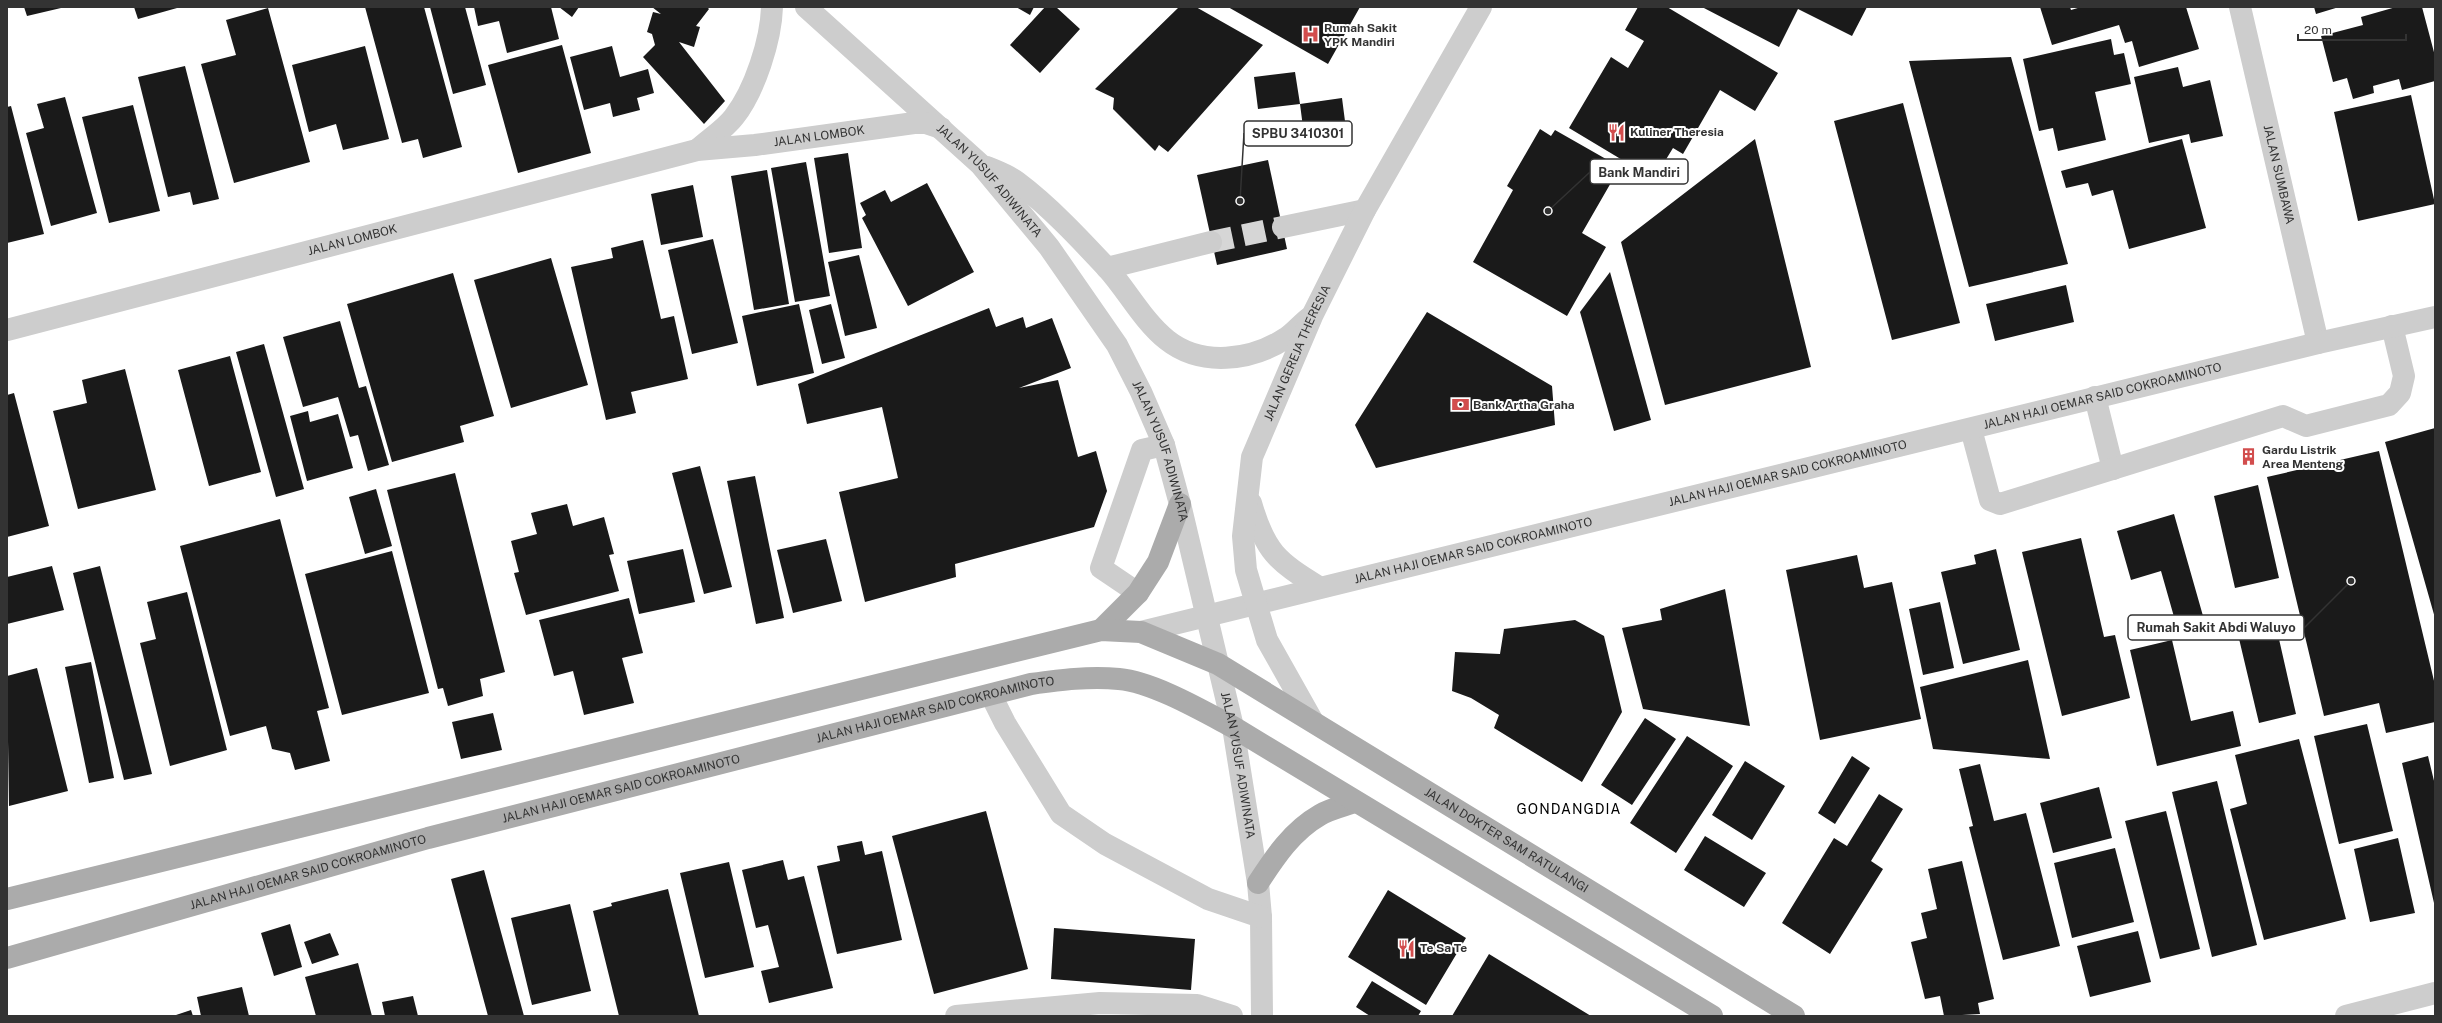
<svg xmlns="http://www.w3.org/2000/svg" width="2442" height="1023" font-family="'Public Sans',sans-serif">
<rect width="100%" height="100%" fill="#fff"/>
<path fill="#1a1a1a" d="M24,7H61V8L27,16Z
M134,7H177V8L138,19Z
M365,7H424L462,147L423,158L418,139L402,143Z
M430,7H465L486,85L453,94Z
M474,7H551L559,39L507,53L499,21L478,26Z
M559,7H579L572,17Z
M652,7H707L709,9L696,26L700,27L694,47L679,42L725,101L704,124L643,57L655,45L652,34L647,32L653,12L661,14Z
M1016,7H1034L1030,15Z
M1045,7H1056L1080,29L1040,73L1010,45Z
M1179,7H1196L1263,45L1168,152L1159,145L1155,151L1113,109L1114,98L1095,89Z
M1228,7H1360L1328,64Z
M1638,7H1667L1778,73L1755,111L1720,90L1683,154L1673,148L1654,179L1569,128L1611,57L1628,68L1644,41L1625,30Z
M1702,7H1867L1852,36L1798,9L1779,47Z
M2040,7H2070L2071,10L2081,7H2186L2199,49L2139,67L2132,41L2125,43L2119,25L2052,45Z
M2314,7H2339L2316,14Z
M2396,7H2422L2435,56V81L2402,90L2399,79L2373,86L2374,93L2353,99L2347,78L2333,82L2321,36L2363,25L2361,17Z
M268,8L310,162L234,183L201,64L236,55L226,20Z
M2111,39L2114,55L2124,53L2131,84L2095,92L2106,140L2058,151L2053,128L2039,131L2023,59Z
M562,45L591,153L518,173L488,65Z
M365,46L389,139L343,150L336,124L309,132L292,65Z
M612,46L620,77L648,69L654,93L637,98L640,110L613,117L610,103L584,110L570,57Z
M2011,57L2068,264L1969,287L1909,61Z
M185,66L219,199L193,205L190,192L168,197L138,77Z
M2178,67L2183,87L2210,80L2223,136L2191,143L2189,134L2149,143L2134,77Z
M1295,72L1300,104L1258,109L1254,77Z
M2411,95L2435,204L2358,221L2334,112Z
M65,97L97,213L51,226L26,133L44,128L37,104Z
M1342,98L1346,129L1304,135L1300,104Z
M1903,103L1960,323L1892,340L1834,121Z
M133,105L160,211L109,223L82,117Z
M11,106L44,234L7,243V107Z
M1540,129L1551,136L1555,130L1620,167L1582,233L1606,247L1567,316L1473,262L1513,190L1507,186Z
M1755,139L1811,367L1665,405L1621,242Z
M2182,139L2206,228L2129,249L2113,190L2092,196L2088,183L2066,188L2061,171Z
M848,153L862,248L829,253L814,158Z
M1268,160L1287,249L1217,265L1197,175Z
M806,162L830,296L795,302L771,168Z
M767,170L789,304L754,310L731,176Z
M927,183L974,272L908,306L862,218L866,215L860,203L885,190L891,202Z
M693,185L703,237L661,245L651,194Z
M713,239L738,343L692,354L668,250Z
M643,240L661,319L674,316L688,379L631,392L636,413L606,420L571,267L613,258L611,248Z
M859,255L877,328L845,336L828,262Z
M551,258L588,385L511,408L474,280Z
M1610,272L1651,420L1614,431L1580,312Z
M453,273L494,416L460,426L464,442L392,462L347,304Z
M2066,285L2074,322L1995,341L1986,304Z
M799,304L814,373L757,386L742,316Z
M831,304L845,358L822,364L809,310Z
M989,308L996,327L1023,317L1026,328L1052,318L1071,368L1019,388L1058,380L1078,457L1096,451L1107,491L1094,527L955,564L956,577L865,602L839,492L898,478L882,407L807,424L798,384Z
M1427,312L1552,386L1555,425L1376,468L1355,425Z
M340,321L359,388L366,386L389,465L368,471L358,435L350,437L338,397L303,407L283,337Z
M264,344L304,489L276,497L236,352Z
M230,356L261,472L209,486L178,370Z
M125,369L156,490L78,509L53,411L87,403L82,380Z
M14,393L49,526L7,537V395Z
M308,411L310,422L338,414L353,468L307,481L290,416Z
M2435,428V618L2385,442Z
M2250,449L2254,463L2248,465L2244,451Z
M2379,451L2435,685V722L2386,733L2379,703L2324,716L2267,477Z
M700,466L732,587L704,594L672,473Z
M455,473L505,672L480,679L483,696L448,706L443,688L438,689L387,490Z
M755,476L784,618L756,624L727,481Z
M2258,485L2279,578L2235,588L2214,496Z
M376,489L392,546L365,554L349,497Z
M567,504L573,526L604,517L614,554L609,555L619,591L526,615L514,573L519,572L511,541L537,534L531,513Z
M2174,514L2207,630L2180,638L2161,571L2131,580L2117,531Z
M280,519L329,708L317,711L330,761L295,770L290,753L272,749L266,726L230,736L180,546Z
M2081,538L2104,637L2115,635L2130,698L2062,716L2022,552Z
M826,539L842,601L793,613L777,550Z
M683,549L695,602L639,614L627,561Z
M1996,549L2020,650L1963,664L1941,572L1976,564L1974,555Z
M392,551L429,693L342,715L305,574Z
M1857,555L1864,588L1892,582L1921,719L1820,740L1786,570Z
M52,566L64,610L7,624V577Z
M100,566L152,774L124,780L73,573Z
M1725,589L1750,726L1643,709L1622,628L1662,620L1660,609Z
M187,592L227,750L170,766L140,643L156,639L147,602Z
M629,598L643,653L622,658L634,703L584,715L573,671L554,676L539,620Z
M1940,602L1954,668L1923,675L1909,609Z
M2274,617L2296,714L2259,723L2236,626Z
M1575,620L1604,636L1622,712L1582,782L1494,728L1499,715L1471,698L1452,691L1455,652L1500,654L1504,629Z
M2172,640L2191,721L2233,711L2241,746L2157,766L2130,650Z
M2028,660L2050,759L1933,749L1920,687Z
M91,662L114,778L89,783L65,667Z
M37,668L68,791L9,806L7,676Z
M493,713L502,750L461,759L452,722Z
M1645,718L1676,739L1632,805L1601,785Z
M2367,724L2393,831L2339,844L2314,736Z
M1687,736L1733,766L1676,853L1630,823Z
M2299,739L2346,919L2264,940L2230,809L2247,804L2235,755Z
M1852,756L1870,768L1835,824L1818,813Z
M2428,756L2435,785L2434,903L2402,763Z
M1745,761L1785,786L1752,840L1712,815Z
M1980,764L1994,821L2026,813L2060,946L2003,960L1969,827L1973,826L1959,769Z
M2217,781L2257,945L2212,957L2172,792Z
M2099,787L2112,838L2053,853L2040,803Z
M1879,794L1903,809L1871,861L1883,869L1830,954L1782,923L1834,838L1847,846Z
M986,811L1028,969L934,994L892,836Z
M2166,811L2200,949L2160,959L2125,821Z
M1705,836L1766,873L1744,907L1684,870Z
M2398,838L2415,913L2370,922L2354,849Z
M862,841L865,855L882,851L902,940L837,954L817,866L840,861L837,846Z
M2115,848L2134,922L2072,938L2054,863Z
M783,860L788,880L804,876L833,988L769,1003L761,971L779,967L768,925L756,928L742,870Z
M1962,861L1994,999L1978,1003L1980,1014L1944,1016L1940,996L1925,999L1911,942L1927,938L1921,913L1937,909L1928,869Z
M729,862L754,967L705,978L680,873Z
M484,870L524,1016H488L451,879Z
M668,889L699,1016H619L593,911L612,906L611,903Z
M1388,890L1466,938L1426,1005L1348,957Z
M570,904L591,991L532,1005L511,918Z
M290,924L302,967L274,976L261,933Z
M1054,928L1195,939L1191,990L1051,979Z
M2138,931L2151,982L2090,997L2077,946Z
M330,933L339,955L312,964L304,942Z
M1489,954L1591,1016H1452Z
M358,963L372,1016H316L305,977Z
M1372,981L1421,1011L1418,1016H1370L1356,1007Z
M242,987L249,1016H201L197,997Z
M413,996L418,1016H385L382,1002Z
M191,1010L193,1016H173Z"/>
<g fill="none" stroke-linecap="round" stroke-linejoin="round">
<path stroke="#d6d6d6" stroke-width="22" stroke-dasharray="22 11" stroke-linecap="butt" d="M1211,242L1283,227"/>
<g stroke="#cdcdcd" stroke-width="22">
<path id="s1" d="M806,7L980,164L1049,247L1117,345L1141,392L1164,445L1180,504L1233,727L1258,883L1261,917L1262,1016"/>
<path id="s2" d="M2240,7L2318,343"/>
<path d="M697,150C709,139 725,129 734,117C755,90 771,40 772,7"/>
<path d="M987,167C996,171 1008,175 1017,182C1049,206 1079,238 1107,268C1127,290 1143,321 1167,340C1201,367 1251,361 1286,338C1294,333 1301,324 1309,318"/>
<path d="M1283,227L1365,210"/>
<path d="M1107,268L1211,242"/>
<path id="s3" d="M7,330L697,150L755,145L914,123H926L941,128"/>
<path d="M2095,397L2113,469"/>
<path d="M1971,429L1990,500L2000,504L2283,416L2306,426L2389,405L2400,393L2404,376L2392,326"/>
<path d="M1251,503C1265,552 1277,561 1319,587"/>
<path d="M1138,593L1101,568L1142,450L1164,445"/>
<path id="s4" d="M1141,632L2318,343L2435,317"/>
<path d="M991,695L1005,723L1061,814L1105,844L1208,899L1261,917"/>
<path id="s5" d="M1312,720L1267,640L1246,570L1243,536L1252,457L1313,314L1365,210L1481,7"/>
<path d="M956,1016L1100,1003L1197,1005L1232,1016"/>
<path d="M2346,1016L2435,993"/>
</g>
<g stroke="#ababab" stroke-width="22">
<path d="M1101,630L1138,593L1158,562L1180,504"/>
<path d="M1258,883C1275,857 1292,831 1320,815C1330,809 1344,806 1355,802"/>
<path id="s6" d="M7,899L1101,630L1141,632L1218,664L1794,1016"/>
<path id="s7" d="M7,958L428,838L1031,684C1060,680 1089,676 1119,679C1153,682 1203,711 1233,727L1712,1016"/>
</g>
</g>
<defs>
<symbol id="hospital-bare" viewBox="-9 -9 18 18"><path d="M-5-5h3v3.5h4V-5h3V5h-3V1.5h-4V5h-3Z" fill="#d24d4d" stroke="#fff" stroke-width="2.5" paint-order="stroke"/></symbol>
<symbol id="restaurant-bare" viewBox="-9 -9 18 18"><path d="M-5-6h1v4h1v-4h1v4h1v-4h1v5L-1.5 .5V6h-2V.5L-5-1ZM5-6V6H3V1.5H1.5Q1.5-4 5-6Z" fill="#d24d4d" stroke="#fff" stroke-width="2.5" paint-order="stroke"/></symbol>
<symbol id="bank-bare" viewBox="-9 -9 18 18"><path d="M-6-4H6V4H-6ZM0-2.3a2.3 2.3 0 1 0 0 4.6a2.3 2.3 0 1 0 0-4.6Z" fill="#d24d4d" stroke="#fff" stroke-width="2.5" paint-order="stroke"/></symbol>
<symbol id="building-bare" viewBox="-9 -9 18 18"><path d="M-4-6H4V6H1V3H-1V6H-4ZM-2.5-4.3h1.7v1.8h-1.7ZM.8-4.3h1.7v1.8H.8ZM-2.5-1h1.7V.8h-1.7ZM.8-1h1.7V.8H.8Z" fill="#d24d4d" stroke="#fff" stroke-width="2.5" paint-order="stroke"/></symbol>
</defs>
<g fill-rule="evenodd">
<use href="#hospital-bare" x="1298" y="22" width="25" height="25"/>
<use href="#restaurant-bare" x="1604" y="120" width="25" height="25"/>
<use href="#bank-bare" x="1448" y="392" width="25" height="25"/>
<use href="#building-bare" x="2236" y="444" width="25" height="25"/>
<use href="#restaurant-bare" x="1394" y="936" width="25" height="25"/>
</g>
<g text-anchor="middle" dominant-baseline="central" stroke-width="4" stroke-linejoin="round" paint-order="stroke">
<g font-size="12" font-weight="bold" fill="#333" stroke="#fff" text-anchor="start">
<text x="1324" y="28">Rumah Sakit<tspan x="1324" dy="14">YPK Mandiri</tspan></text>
<text x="1630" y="132">Kuliner Theresia</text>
<text x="1473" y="405">Bank Artha Graha</text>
<text x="2262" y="450">Gardu Listrik<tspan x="2262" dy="14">Area Menteng</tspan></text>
<text x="1420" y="948">Te Sa Te</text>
</g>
<g font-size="12" fill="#333" stroke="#fff">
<text stroke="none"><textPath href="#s3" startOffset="836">JALAN LOMBOK</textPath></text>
<text stroke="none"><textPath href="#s2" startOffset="172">JALAN SUMBAWA</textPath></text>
<text stroke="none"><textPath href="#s1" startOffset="253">JALAN YUSUF ADIWINATA</textPath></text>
<text stroke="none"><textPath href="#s3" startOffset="357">JALAN LOMBOK</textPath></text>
<text stroke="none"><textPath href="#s5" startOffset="392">JALAN GEREJA THERESIA</textPath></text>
<text stroke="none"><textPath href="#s4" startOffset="990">JALAN HAJI OEMAR SAID COKROAMINOTO</textPath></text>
<text stroke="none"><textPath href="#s1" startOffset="577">JALAN YUSUF ADIWINATA</textPath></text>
<text stroke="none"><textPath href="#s4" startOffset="666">JALAN HAJI OEMAR SAID COKROAMINOTO</textPath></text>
<text stroke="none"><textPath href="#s4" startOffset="342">JALAN HAJI OEMAR SAID COKROAMINOTO</textPath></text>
<text stroke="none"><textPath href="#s7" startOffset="961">JALAN HAJI OEMAR SAID COKROAMINOTO</textPath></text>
<text stroke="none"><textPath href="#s1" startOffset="901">JALAN YUSUF ADIWINATA</textPath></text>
<text stroke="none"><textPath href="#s7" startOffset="637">JALAN HAJI OEMAR SAID COKROAMINOTO</textPath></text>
<text stroke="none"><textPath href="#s6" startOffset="1588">JALAN DOKTER SAM RATULANGI</textPath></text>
<text stroke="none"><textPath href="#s7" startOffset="313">JALAN HAJI OEMAR SAID COKROAMINOTO</textPath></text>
</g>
<g font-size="14" letter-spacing="1" fill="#000" stroke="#fff">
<text x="1569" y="809">GONDANGDIA</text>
</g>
</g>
<path fill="none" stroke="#333" stroke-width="1.5" d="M1240 201L1244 133M1548 211L1590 172M2351 581L2304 628"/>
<g fill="#333" stroke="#fff" stroke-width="1.5">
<circle cx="1240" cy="201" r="4"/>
<circle cx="1548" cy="211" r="4"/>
<circle cx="2351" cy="581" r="4"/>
</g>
<g fill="#fff" stroke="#333" stroke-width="1.5">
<rect x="1244" y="121" width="108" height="25" rx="4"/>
<rect x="1590" y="159" width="98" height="25" rx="4"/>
<rect x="2128" y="615" width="176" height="25" rx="4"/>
</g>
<g font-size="13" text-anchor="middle" font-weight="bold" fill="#333">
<text x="1298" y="138">SPBU 3410301</text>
<text x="1639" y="177">Bank Mandiri</text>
<text x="2216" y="632">Rumah Sakit Abdi Waluyo</text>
</g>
<rect width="2442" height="1023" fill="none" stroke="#333333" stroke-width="16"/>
<path d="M2298 34v6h108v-6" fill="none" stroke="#333333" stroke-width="2"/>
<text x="2304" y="34" font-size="12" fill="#333333" stroke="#ffffff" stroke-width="3" paint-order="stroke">20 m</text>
</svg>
